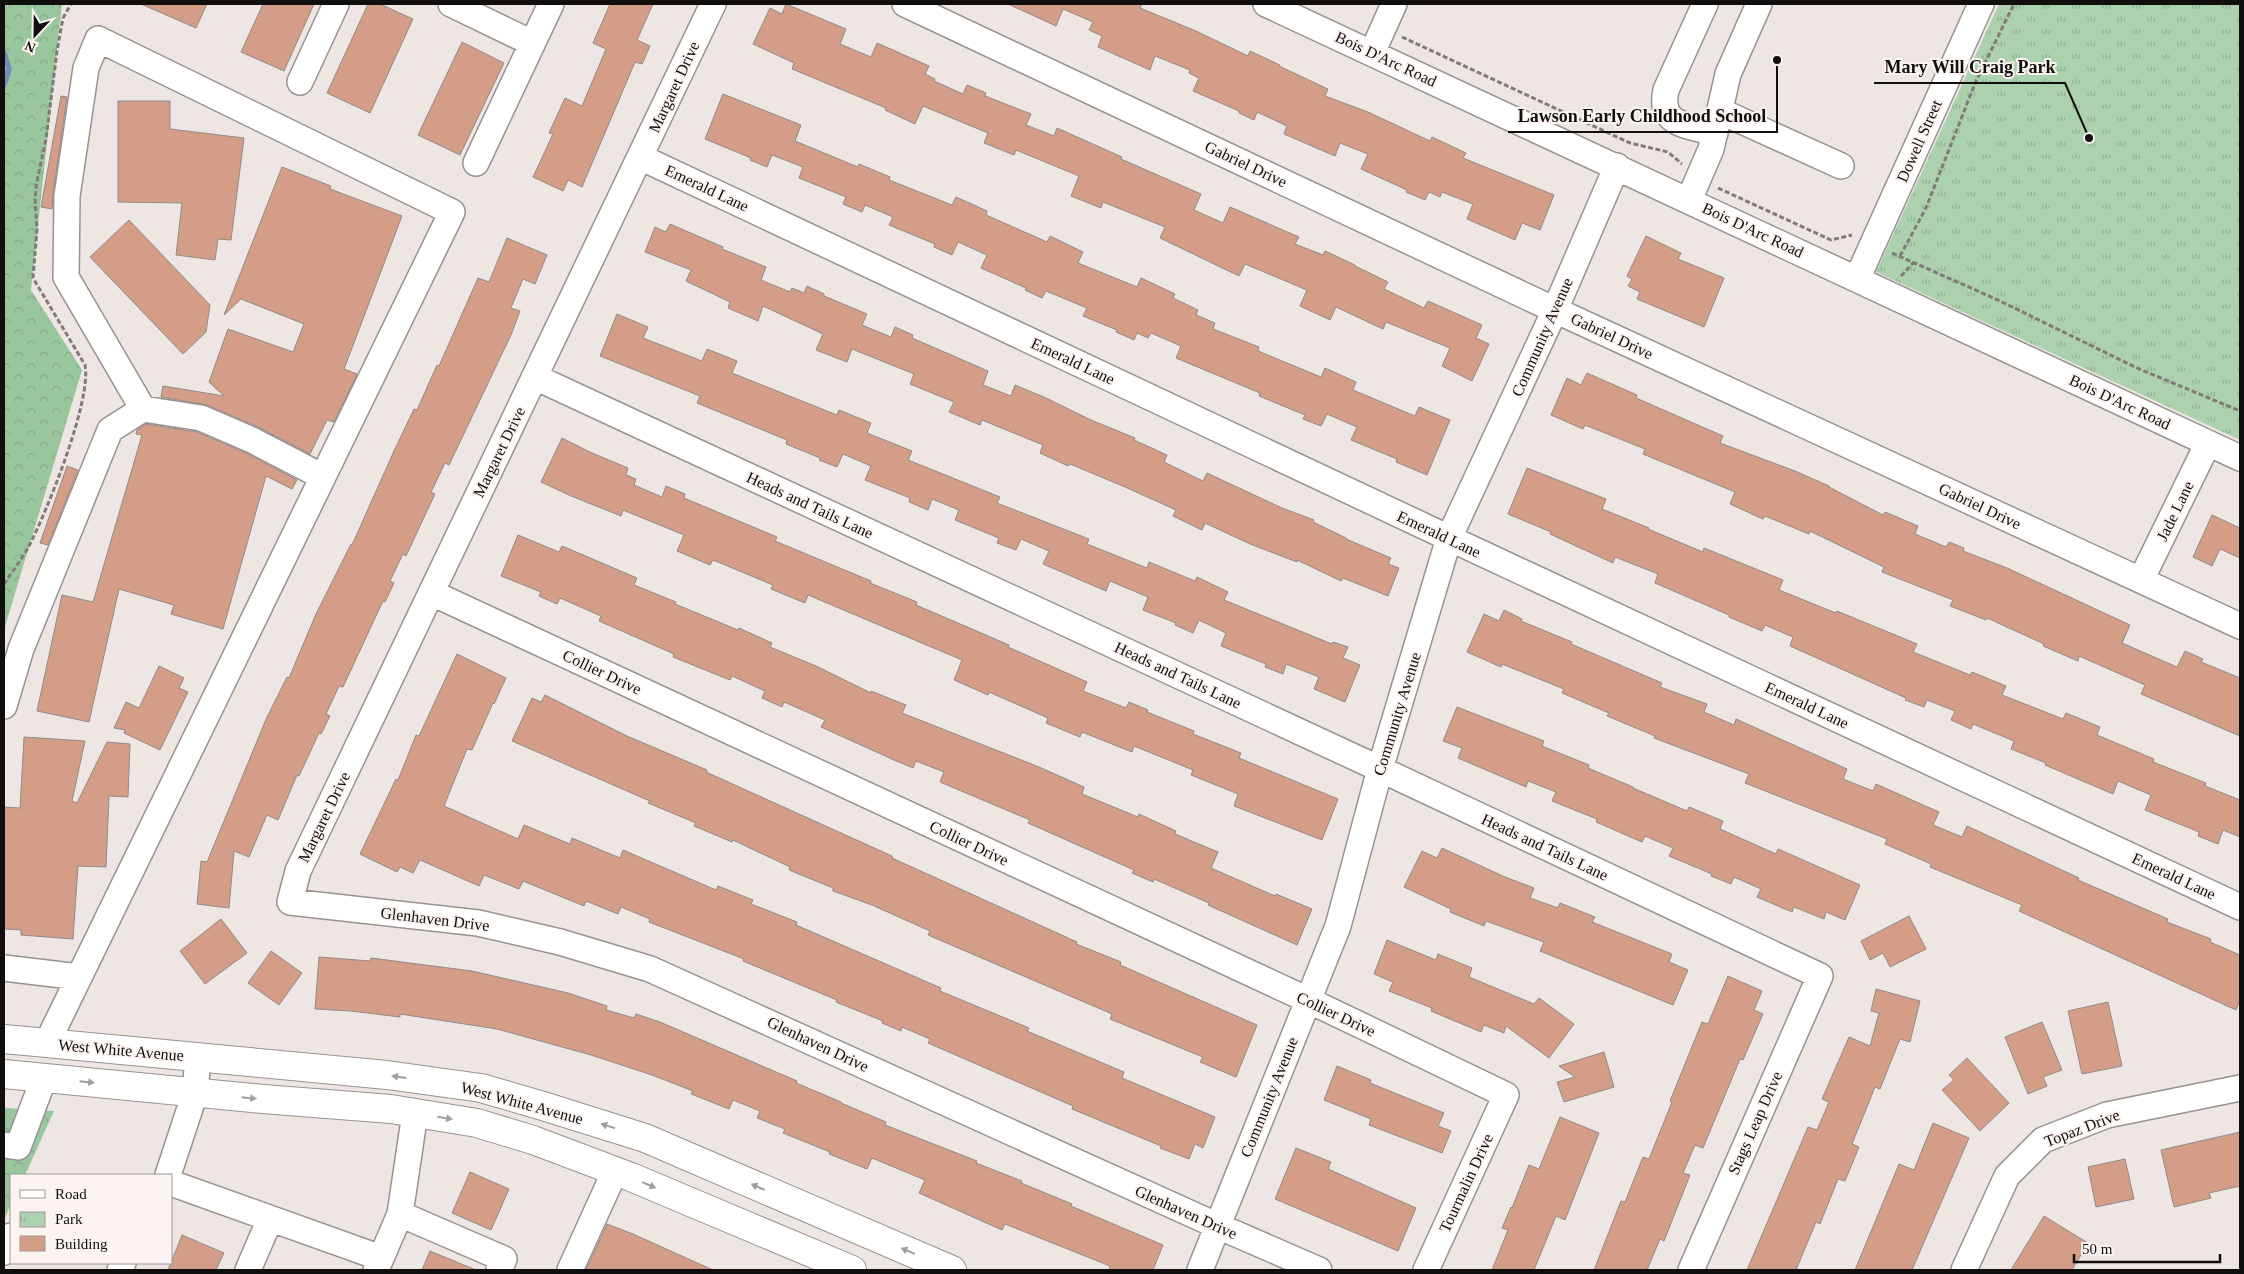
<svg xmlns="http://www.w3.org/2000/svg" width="2244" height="1274" font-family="Georgia,serif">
<defs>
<pattern id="forest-crowns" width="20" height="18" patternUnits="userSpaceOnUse" patternTransform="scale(1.25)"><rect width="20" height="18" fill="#9ac69e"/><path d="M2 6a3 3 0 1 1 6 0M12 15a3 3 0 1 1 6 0" fill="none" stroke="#84a987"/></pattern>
<pattern id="park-tufts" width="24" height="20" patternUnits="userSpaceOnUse" patternTransform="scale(1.25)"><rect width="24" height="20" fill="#abd1ae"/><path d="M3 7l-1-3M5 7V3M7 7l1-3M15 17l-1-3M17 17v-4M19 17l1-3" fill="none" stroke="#92b294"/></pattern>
</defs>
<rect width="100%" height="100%" fill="#eee6e3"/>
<path fill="url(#forest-crowns)" d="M4,4H62L31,290L82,370L4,630Z
M4,1108L54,1111L25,1175H11V1204L4,1220Z"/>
<path fill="url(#park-tufts)" d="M1999,4H2240V440L1876,272Z"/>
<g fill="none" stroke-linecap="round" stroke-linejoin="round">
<path stroke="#748eba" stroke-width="5.5" d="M4,53L9,69L4,85"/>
</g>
<path fill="#d49d87" stroke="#918a87" d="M141,4H207L196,28Z
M263,4H314L284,71L241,52Z
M368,4H380L413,19L370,113L327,93Z
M610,4H653L637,40L650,46L642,64L635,62L582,187L568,180L563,191L533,177L553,134L549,133L565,98L582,106L606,49L593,43Z
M786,4L846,29L840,44L871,57L877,43L929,66L925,74L935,79L934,81L963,94L967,85L986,93L985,96L1031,114L1026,125L1054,136L1057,128L1122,157L1121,159L1201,194L1194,210L1223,223L1230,207L1299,237L1295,244L1323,255L1325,251L1355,265V266L1388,282L1384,289L1424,308L1428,301L1482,325L1476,338L1489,344L1472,381L1442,366L1450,348L1386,322L1383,329L1336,307L1330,320L1300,306L1307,290L1245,264L1239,276L1160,238L1165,227L1103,202L1101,208L1071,196L1079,176L1016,150L1014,155L984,143L988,133L923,106L915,124L885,110L886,108L792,69L794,63L753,44L770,8L782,14Z
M1008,4H1142L1140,8L1196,31L1248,56L1250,51L1280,65L1279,66L1328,89L1325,96L1368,112L1430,141L1432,137L1466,153L1463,158L1554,195L1540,230L1522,223L1515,240L1467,219L1473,204L1442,192L1440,197L1429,192L1425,200L1406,192L1407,190L1361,169L1368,154L1340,143L1335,156L1284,134L1287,126L1257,112L1254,120L1239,113V111L1193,91L1199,78L1189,73L1190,70L1155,56L1150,70L1098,47L1102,36L1089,30L1093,22L1063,9L1056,26Z
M462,42L504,63L460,155L418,135Z
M723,94L801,125L795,141L858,167L859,164L890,177L889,180L952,205L956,197L987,211L986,215L1047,242L1050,236L1083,252L1078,263L1137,287L1141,278L1175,294L1173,298L1198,310L1196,315L1215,323L1213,329L1259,347L1258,351L1321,377L1325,368L1356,382L1353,390L1415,416L1419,407L1450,420L1427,475L1396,462L1397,459L1351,440L1357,427L1327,414L1321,426L1303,419L1305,415L1259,396L1260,393L1176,358L1181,346L1151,333L1148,338L1137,333L1134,340L1116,332L1117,330L1083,316L1087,308L1046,291L1042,298L1025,290L1026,288L981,268L987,255L958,242L952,255L934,247L935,244L889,225L893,217L865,205L862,212L843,204L846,197L799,178L803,167L772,155L767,167L750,160L751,158L705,139Z
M61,96L67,97L53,194L52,209L41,207Z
M118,101H170V129L244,138L231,240L218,239L215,260L176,255L182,203L118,202Z
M282,167L331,186L330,189L402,216L344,369L357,374L355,379L334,422L327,420L310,454L258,427L207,405L161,397L163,386L224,396L209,382L228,329L293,352L304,324L241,299L224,315Z
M129,220L210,305L206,332L183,354L90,257Z
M670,224L723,247L722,249L766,267L761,280L790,292L792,288L804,293L807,286L824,294V296L867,314L862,325L891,337L895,327L913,335L912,338L988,371L983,385L1011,396L1015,385L1046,398L1091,420L1135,438L1134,440L1167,455L1164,462L1203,481L1207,473L1282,508L1314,520L1313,522L1346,538V539L1391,558L1388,564L1399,568L1388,596L1343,578L1341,581L1297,560V562L1250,544L1205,523L1202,530L1173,516L1176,510L1125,487L1070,464L1068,466L1040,453L1043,445L982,420L980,425L949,412L954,402L910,384L914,374L852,349L847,362L816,350L823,334L763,306L758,321L728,308L730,302L686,281L691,270L645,252L655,227L666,232Z
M1646,236L1681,253L1678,259L1724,278L1704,327L1637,299L1640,292L1628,286L1632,279L1627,276Z
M507,238L547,255L535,284L523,279L511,308L520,311L511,335L449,465L445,463L431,492L435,494L427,511L406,556L403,554L390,581L394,583L385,602L383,601L343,687L339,686L326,714L330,716L321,734L319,733L299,776L297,775L278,820L267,815L249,857L234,851L229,908L197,904L201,861L207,862L267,717L287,677L289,678L316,614L351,544L352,545L394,451L414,409L417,410L437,365L439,366L478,278L489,282Z
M617,314L648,327L643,338L702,361L707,349L737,361L732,373L837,415L839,410L871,423L867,433L912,451L908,460L1000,497L997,503L1089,539L1087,544L1147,568L1149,562L1195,581L1197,577L1228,592L1224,600L1332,644L1333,642L1348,647L1343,658L1360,665L1345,702L1314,689L1319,677L1286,664L1283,674L1265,667L1266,664L1221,646L1226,633L1199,620L1193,633L1175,625L1176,623L1143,610L1148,597L1110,581L1106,591L1043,564L1049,551L1021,539L1016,550L997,543L999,538L955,520L959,510L932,499L928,510L909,502L910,498L865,480L871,466L843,454L837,467L819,460L820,458L786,444L787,440L697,403L700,396L600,356Z
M1587,373L1637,395L1636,398L1723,436L1720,443L1795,471L1829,486V487L1883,515L1885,512L1918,526L1915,534L1946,547L1949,542L1964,548L1963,551L2007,568L2130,625L2122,643L2177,667L2185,651L2203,659L2201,662L2240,678V736L2141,694L2145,685L2079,656L2078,661L2043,646L2044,644L1987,618L1986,620L1950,606L1953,600L1882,572L1884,567L1810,531L1809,534L1765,516L1763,519L1730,504L1735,492L1643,454L1645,449L1585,425L1583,429L1551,415L1567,378L1581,385Z
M146,424L197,432L246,453L297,480L292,489L266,476L223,629L171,614L174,605L119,589L89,722L37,711L62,595L93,602L142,435L136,434L137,430Z
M562,438L592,453L628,468L626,475L636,479L634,485L662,497L666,486L685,494L684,498L777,537L775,541L871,581L870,583L917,602L916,605L1009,645L1008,647L1087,682L1083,691L1126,708L1129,702L1148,710L1147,712L1194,731L1193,734L1241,753L1239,758L1338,799L1322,840L1234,806L1238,794L1191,775L1193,770L1134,746L1132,752L1082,732L1080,737L1046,723L1048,718L989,692L988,695L954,680L962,660L808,595L805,603L771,589L773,585L713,560L710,565L677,551L684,535L623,510L621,516L571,496L541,482Z
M67,466L78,470L48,545L40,543Z
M1527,468L1606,499L1602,509L1649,528L1648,529L1703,552L1704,548L1783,580L1779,590L1836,613L1837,611L1917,644L1913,652L1970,675L1972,672L2006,686L2002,695L2063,719L2066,713L2100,727L2097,735L2154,759L2153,762L2206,783L2205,786L2240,800V837L2223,830L2218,844L2198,836L2199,832L2145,810L2151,795L2118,781L2113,794L2045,765L2046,763L2011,749L2014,741L1973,724L1971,729L1951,720L1955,711L1927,700L1924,707L1905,700L1906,698L1790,646L1793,637L1765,625L1762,631L1729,617V615L1655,583L1658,574L1615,557L1613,563L1550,534L1551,532L1508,514Z
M2212,515L2240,528V558L2220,549L2212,566L2193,557Z
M518,535L559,552L562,546L637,578L634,585L676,602L675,604L738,630L739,628L772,643L770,647L816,666L871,693V691L906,705L902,713L1039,767L1084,787L1082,794L1138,817L1139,814L1176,831L1175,834L1218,852L1211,868L1275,896L1276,894L1312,909L1297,945L1208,905L1209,903L1154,879L1153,882L1132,873L1134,870L1028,823L1030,820L940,782L944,772L916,761L913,768L894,760L821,727L825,720L784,702L782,707L762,698L765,691L732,676L730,680L673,657L674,654L599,621L601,616L560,598L557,604L539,596L541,592L501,576Z
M1504,610L1522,619L1521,621L1572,642L1571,644L1662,683L1660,687L1707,704L1704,712L1734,725L1736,719L1847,769L1843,779L1873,791L1876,784L1939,812L1933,825L1962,837L1967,826L2079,878L2078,880L2168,919L2167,922L2211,939L2210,942L2240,955V1000L2236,1010L2019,911L2022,905L1930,867L1931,864L1885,844L1887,839L1745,783L1749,774L1654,738L1655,736L1607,716L1609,713L1562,693L1564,689L1502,664L1501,667L1467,652L1484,614L1499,621Z
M457,654L506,678L494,704L493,703L472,750L467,749L444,806L518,839L524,825L570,844L572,838L620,858L623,850L716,890L718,886L753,900L751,904L797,922L796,925L941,988L940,991L1029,1028L1027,1031L1124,1072L1122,1078L1215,1117L1203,1148L1195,1144L1189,1159L1160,1148L1161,1146L1072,1109L1073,1106L928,1043L930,1039L902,1027L901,1031L882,1023L883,1021L836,1002L837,1000L743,961L744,959L649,922L650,919L621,907L618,914L586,901L584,906L523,881L519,889L484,875L479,886L420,860L413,873L400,867L397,872L360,854L396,779L398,780L416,735L419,736Z
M159,666L184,678L179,688L188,692L160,750L124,733L125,730L114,728L126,702L139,708Z
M545,695L627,736L707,770L706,772L892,856V858L1077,942L1076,944L1121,962L1120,965L1257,1025L1236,1077L1200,1062L1203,1057L1110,1019L1112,1014L928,935L930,931L872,905L833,891V888L789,870L790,867L733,840L732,842L694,826L696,823L648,803L650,801L512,741L532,698L541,702Z
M1457,707L1544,741L1542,746L1589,765L1588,768L1633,787V788L1687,811L1689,807L1723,821L1720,829L1776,854L1778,849L1860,885L1845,920L1826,912L1824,919L1794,907L1792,912L1757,897L1761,889L1734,877L1731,884L1711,876L1712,874L1669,856L1673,848L1645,836L1642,842L1596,822L1597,819L1552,801L1556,792L1528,781L1526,787L1458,758L1462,748L1443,741Z
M24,737L85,741L72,801L77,803L107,742L130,744L128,797L109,796L106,867L78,866L73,939L21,935V930L4,929V807L20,808Z
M1442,848L1505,877L1534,888L1530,898L1558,908L1560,903L1595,917L1592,922L1672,954L1669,962L1688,970L1673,1005L1540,951L1544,942L1486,921L1484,926L1450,912L1451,909L1404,887L1422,851L1437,858Z
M1909,916L1926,949L1890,967L1883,953L1870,960L1861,941Z
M221,919L247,953L205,984L180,951Z
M1387,940L1436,960L1438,954L1472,968L1469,977L1534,1004L1539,998L1574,1024L1549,1058L1506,1026L1504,1033L1484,1025L1481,1032L1431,1011L1432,1008L1389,991L1393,982L1374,974Z
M271,951L302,973L279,1005L248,983Z
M319,957L370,961L371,958L472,971L568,993L607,1006L606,1010L634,1018L636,1014L660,1022L797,1081L796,1083L841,1102V1103L886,1122L885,1125L977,1161L976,1163L1022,1181L1021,1183L1072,1204L1071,1206L1163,1245L1153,1270H1109L1110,1266L1005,1224L1002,1230L919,1193L925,1180L872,1158L867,1169L829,1154L830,1152L783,1133L785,1129L757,1118L760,1111L733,1100L729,1109L691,1094L693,1091L652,1075L591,1055L497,1029L400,1014V1017L351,1011L315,1009Z
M1728,976L1762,991L1754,1010L1763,1014L1743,1060L1740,1059L1703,1148L1695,1145L1683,1173L1690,1175L1664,1241L1660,1239L1647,1270H1594L1621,1201L1625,1202L1643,1157L1649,1159L1672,1102L1670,1101L1702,1022L1708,1024Z
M1876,989L1920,1001L1910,1042L1900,1039L1880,1089L1875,1087L1852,1144L1859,1147L1845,1181L1838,1179L1820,1224L1816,1222L1796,1270H1747L1808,1127L1817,1130L1829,1102L1822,1099L1849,1037L1870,1046L1879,1013L1871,1011Z
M2108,1002L2122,1066L2082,1074L2068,1011Z
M2042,1022L2062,1070L2043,1077L2047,1086L2028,1094L2005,1037Z
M1604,1052L1614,1087L1564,1102L1557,1082L1575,1077L1559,1066Z
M1967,1058L2009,1103L1980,1131L1942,1090L1954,1080L1949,1075Z
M1337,1066L1371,1080L1370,1083L1444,1113L1438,1126L1451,1131L1442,1153L1369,1125L1371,1119L1324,1100Z
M1560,1117L1599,1133L1565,1220L1556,1216L1534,1270H1492L1508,1230L1502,1228L1511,1207L1512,1208L1529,1165L1539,1169Z
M1933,1123L1969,1138L1912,1270H1855L1899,1164L1914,1170Z
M2240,1132V1186L2209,1193L2211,1198L2174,1207L2161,1150Z
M1296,1148L1331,1162L1328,1169L1416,1208L1398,1251L1275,1199Z
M2125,1159L2134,1199L2096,1207L2088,1167Z
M470,1172L509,1189L491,1230L452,1213Z
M2044,1216L2088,1243L2072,1270H2011Z
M607,1224L633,1234L713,1270H586Z
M182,1235L224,1253L216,1270H168Z
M430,1251L476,1270H422Z"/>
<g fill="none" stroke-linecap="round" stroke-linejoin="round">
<defs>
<path id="minor" d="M451,4L532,43
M713,4L298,871L290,902L478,923L560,942L650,969L1218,1226L1319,1270
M905,4L1555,310L2240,626
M1266,4L2240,458
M1705,4L1666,90C1658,126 1688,125 1715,133
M1372,53L1394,4
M300,82L336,4
M1720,111L1841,166
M640,157L1449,538L2240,907
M476,163L551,4
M1689,200L1711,149L1728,74L1759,4
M1857,279L1981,4
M535,377L1380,769L1820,976L1691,1270
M2141,580L2208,443
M432,593L1308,1000L1506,1095L1426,1270
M4,706L21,649L110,430L143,409L201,418L252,440L323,477
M4,968L79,977
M47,1043L452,212L98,39L86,68L67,196L66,277L143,409
M4,1145L18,1147L44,1078
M168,1175L195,1093L198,1057
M171,1183L381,1258
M400,1214L504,1259L499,1270
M4,1252L11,1236
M120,1270L123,1263
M248,1270L270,1219
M376,1270L400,1214L415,1113
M570,1270L615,1171
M1200,1270L1338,926L1380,769L1449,538L1555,310L1617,166
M1964,1270L2007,1176L2043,1140L2107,1115L2240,1088"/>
<path id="major" d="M4,1039L387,1075L481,1088L543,1106L645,1138L952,1270
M4,1074L263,1099L391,1109L477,1123L533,1140L631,1177L852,1270"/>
</defs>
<use href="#minor" stroke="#99928f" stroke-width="28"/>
<use href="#major" stroke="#99928f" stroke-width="30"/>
<path stroke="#807b79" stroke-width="3" stroke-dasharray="5 2.5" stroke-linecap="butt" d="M1402,37L1630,143L1668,152L1682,164
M1718,188L1831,240L1852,235
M1892,253L1998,300L2137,368L2240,411
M1900,256L1926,208L1976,81L2014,4
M1901,276L1914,262
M4,584C12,572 22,559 29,546C47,511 92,400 85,365L33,278L37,229L35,198L37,181L46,139L57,51L63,18L71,4"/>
<use href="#minor" stroke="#fff" stroke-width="25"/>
<use href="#major" stroke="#fff" stroke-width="28"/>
</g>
<defs><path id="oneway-solid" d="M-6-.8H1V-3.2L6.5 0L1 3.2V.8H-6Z" transform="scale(1.25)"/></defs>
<g fill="#a09f9f">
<use href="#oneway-solid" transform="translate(399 1077) rotate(-172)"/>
<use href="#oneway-solid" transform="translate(87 1082) rotate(6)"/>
<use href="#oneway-solid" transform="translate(249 1098) rotate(6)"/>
<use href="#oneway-solid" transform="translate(445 1118) rotate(9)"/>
<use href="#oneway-solid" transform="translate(608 1126) rotate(-162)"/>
<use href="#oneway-solid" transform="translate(649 1185) rotate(23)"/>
<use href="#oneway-solid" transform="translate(758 1187) rotate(-157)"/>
<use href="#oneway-solid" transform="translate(908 1251) rotate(-157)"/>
</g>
<g text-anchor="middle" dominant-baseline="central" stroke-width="4" stroke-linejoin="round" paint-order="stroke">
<g font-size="16" fill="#110f0e" stroke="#fcf4f1">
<text transform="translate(1386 59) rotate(25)">Bois D'Arc Road</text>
<text transform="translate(674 87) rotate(-65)">Margaret Drive</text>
<text transform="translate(1919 141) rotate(-66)">Dowell Street</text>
<text transform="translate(1246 164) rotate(25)">Gabriel Drive</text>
<text transform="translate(707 188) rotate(25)">Emerald Lane</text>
<text transform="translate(1753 230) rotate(25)">Bois D'Arc Road</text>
<text transform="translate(1612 336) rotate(25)">Gabriel Drive</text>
<text transform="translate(1542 337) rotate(-66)">Community Avenue</text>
<text transform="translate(1073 361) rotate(25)">Emerald Lane</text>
<text transform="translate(2120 402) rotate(25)">Bois D'Arc Road</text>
<text transform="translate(499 452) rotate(-64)">Margaret Drive</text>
<text transform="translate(810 505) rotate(25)">Heads and Tails Lane</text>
<text transform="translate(1980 506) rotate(25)">Gabriel Drive</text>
<text transform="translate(2175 511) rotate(-64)">Jade Lane</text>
<text transform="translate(1439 534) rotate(25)">Emerald Lane</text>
<text transform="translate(602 672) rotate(25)">Collier Drive</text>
<text transform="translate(1178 675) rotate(25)">Heads and Tails Lane</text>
<text transform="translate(1807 705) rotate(25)">Emerald Lane</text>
<text transform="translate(1397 714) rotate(-73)">Community Avenue</text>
<text transform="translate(324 817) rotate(-64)">Margaret Drive</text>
<text transform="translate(969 843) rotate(25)">Collier Drive</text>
<text transform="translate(1545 847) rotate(25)">Heads and Tails Lane</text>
<text transform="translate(2174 876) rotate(25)">Emerald Lane</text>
<text transform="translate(435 919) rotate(7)">Glenhaven Drive</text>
<text transform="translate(1336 1014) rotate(25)">Collier Drive</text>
<text transform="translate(818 1044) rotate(25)">Glenhaven Drive</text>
<text transform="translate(121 1050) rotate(5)">West White Avenue</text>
<text transform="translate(1269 1097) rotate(-68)">Community Avenue</text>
<text transform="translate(522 1103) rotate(15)">West White Avenue</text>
<text transform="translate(1755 1123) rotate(-66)">Stags Leap Drive</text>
<text transform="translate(2082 1128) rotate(-21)">Topaz Drive</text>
<text transform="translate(1466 1183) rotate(-65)">Tourmalin Drive</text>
<text transform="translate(1186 1212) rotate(24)">Glenhaven Drive</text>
</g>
</g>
<path fill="none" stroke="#110f0e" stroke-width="2" d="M2089 138L2065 83H1874M1777 60L1777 132H1508"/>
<g fill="#110f0e" stroke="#fcf4f1" stroke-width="2">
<circle cx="2089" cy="138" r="5"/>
<circle cx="1777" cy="60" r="5"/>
</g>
<g font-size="18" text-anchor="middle" font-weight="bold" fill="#110f0e" stroke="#fcf4f1" stroke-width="4" stroke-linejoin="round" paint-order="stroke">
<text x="1970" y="73">Mary Will Craig Park</text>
<text x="1642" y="122">Lawson Early Childhood School</text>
</g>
<rect width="2244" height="1274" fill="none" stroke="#110f0e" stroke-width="10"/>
<rect x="10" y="1174" width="162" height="90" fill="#fcf4f1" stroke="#9e9896"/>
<rect x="20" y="1190" width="25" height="8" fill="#ffffff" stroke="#9e9896"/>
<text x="55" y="1199" font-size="15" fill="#110f0e">Road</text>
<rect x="20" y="1212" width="25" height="15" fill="url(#park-tufts)" stroke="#9e9896"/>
<text x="55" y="1224" font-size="15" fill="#110f0e">Park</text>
<rect x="20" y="1236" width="25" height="15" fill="#d49d87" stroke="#9e9896"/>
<text x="55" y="1249" font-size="15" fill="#110f0e">Building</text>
<g transform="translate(35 35) rotate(202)" stroke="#fcf4f1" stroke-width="4" paint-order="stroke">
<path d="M0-4L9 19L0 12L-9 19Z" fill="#110f0e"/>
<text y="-8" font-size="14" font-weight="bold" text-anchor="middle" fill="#110f0e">N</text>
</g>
<path d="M2074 1254v8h146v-8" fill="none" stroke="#110f0e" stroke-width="2.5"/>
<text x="2082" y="1254" font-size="15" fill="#110f0e" stroke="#fcf4f1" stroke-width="4" paint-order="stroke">50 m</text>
</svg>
